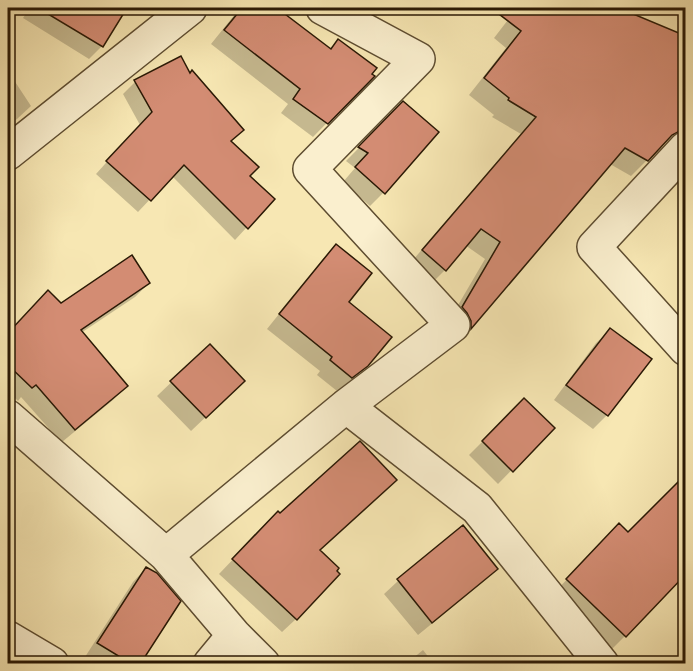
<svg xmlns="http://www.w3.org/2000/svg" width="693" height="671" font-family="'IM FELL French Canon',serif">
<rect width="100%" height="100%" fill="#f7e7b3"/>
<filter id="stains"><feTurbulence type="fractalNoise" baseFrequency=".00333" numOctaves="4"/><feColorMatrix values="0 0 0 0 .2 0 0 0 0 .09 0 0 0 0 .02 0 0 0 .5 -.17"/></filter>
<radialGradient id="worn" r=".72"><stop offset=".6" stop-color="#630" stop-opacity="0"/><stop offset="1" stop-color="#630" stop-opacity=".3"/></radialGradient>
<path fill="#0003" d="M27,8H126L102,46L89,59L23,18L29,9Z
M240,8H275L329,49L338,41L373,76L313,137L281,113L288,104L211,44Z
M517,8H623L621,10L686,38V121L631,176L610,164L470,328L455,342L447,324L485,259L465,245L445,270L429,286L407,267L521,134L492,117L494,115L469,95L506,48L494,38Z
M8,71L31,106L17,119L8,126Z
M135,82L230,142L248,176L273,199L235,240L172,176L138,212L96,174L140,125L123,94Z
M403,103L384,192L370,206L343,182L355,168L346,161Z
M336,246L347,302L367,364L353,379L337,391L317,375L320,371L267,329L323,259Z
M149,283L135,297L81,333L126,386L113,400L62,442L52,432L21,397L18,401L8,391V334L34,306L61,304Z
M610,330L650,359L607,415L593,429L554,400L596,343Z
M209,346L229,395L191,431L157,396Z
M524,400L553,428L498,484L469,455Z
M280,515L318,551L296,619L282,632L219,574L264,527Z
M463,528L496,568L483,582L418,635L384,594L398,581Z
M628,534L625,636L609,652L550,597L603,542Z
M146,568L179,602L139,664H95L85,657L133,582Z
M423,650L434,664H406Z"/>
<path fill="#d38c73" stroke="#2a1905" stroke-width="1.5" d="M38,8H127L103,47Z
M242,8H277L331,49L338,39L377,68L372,74L375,76L328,124L293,99L300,89L224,30Z
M491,8H619L686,36V119L678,132L672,135L648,161L625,148L471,329V321L467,313L462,307L500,242L481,229L446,271L422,250L536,117L508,100L509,98L484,78L521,31Z
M181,56L190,73L192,70L244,130L231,141L259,167L250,176L275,199L248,229L184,165L151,201L106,161L152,112L134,80Z
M403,101L439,132L385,194L355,167L368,153L358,147Z
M336,244L372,273L349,302L392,337L368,366L352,378L330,360L332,357L279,314Z
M132,255L150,283L81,330L128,386L75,430L36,385L32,388L8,365V333L48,290L61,303Z
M610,328L652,359L608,416L566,385Z
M210,344L245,381L206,418L170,381Z
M524,398L555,428L513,472L482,441Z
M360,441L397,480L320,550L339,568L337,571L340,574L297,620L232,559L278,511L280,513Z
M686,474V574L626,637L566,579L619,523L628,532Z
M463,525L498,569L432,623L397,579Z
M146,567L157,573L181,601L141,663H130L97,643Z"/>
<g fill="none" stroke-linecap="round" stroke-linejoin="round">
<defs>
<path id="minor" d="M686,148L594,247L686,349
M8,153L190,8
M346,406L477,508L602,664
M8,417L166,555L234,635
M166,555L346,406L453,325L310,169L418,59L323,8
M8,638L52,664
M210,664L234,635L263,664"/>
</defs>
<use href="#minor" stroke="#5d4c30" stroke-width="36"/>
<use href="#minor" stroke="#faefce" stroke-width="33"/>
</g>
<rect width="693" height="671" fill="none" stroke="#f7e7b3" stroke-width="30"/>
<rect x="9" y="9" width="675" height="653" fill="none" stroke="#2a1905" stroke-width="3"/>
<rect x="15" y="15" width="663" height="641" fill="none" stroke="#2a1905" stroke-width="1.5"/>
<rect width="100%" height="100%" filter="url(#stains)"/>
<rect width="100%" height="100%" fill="url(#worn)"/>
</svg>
